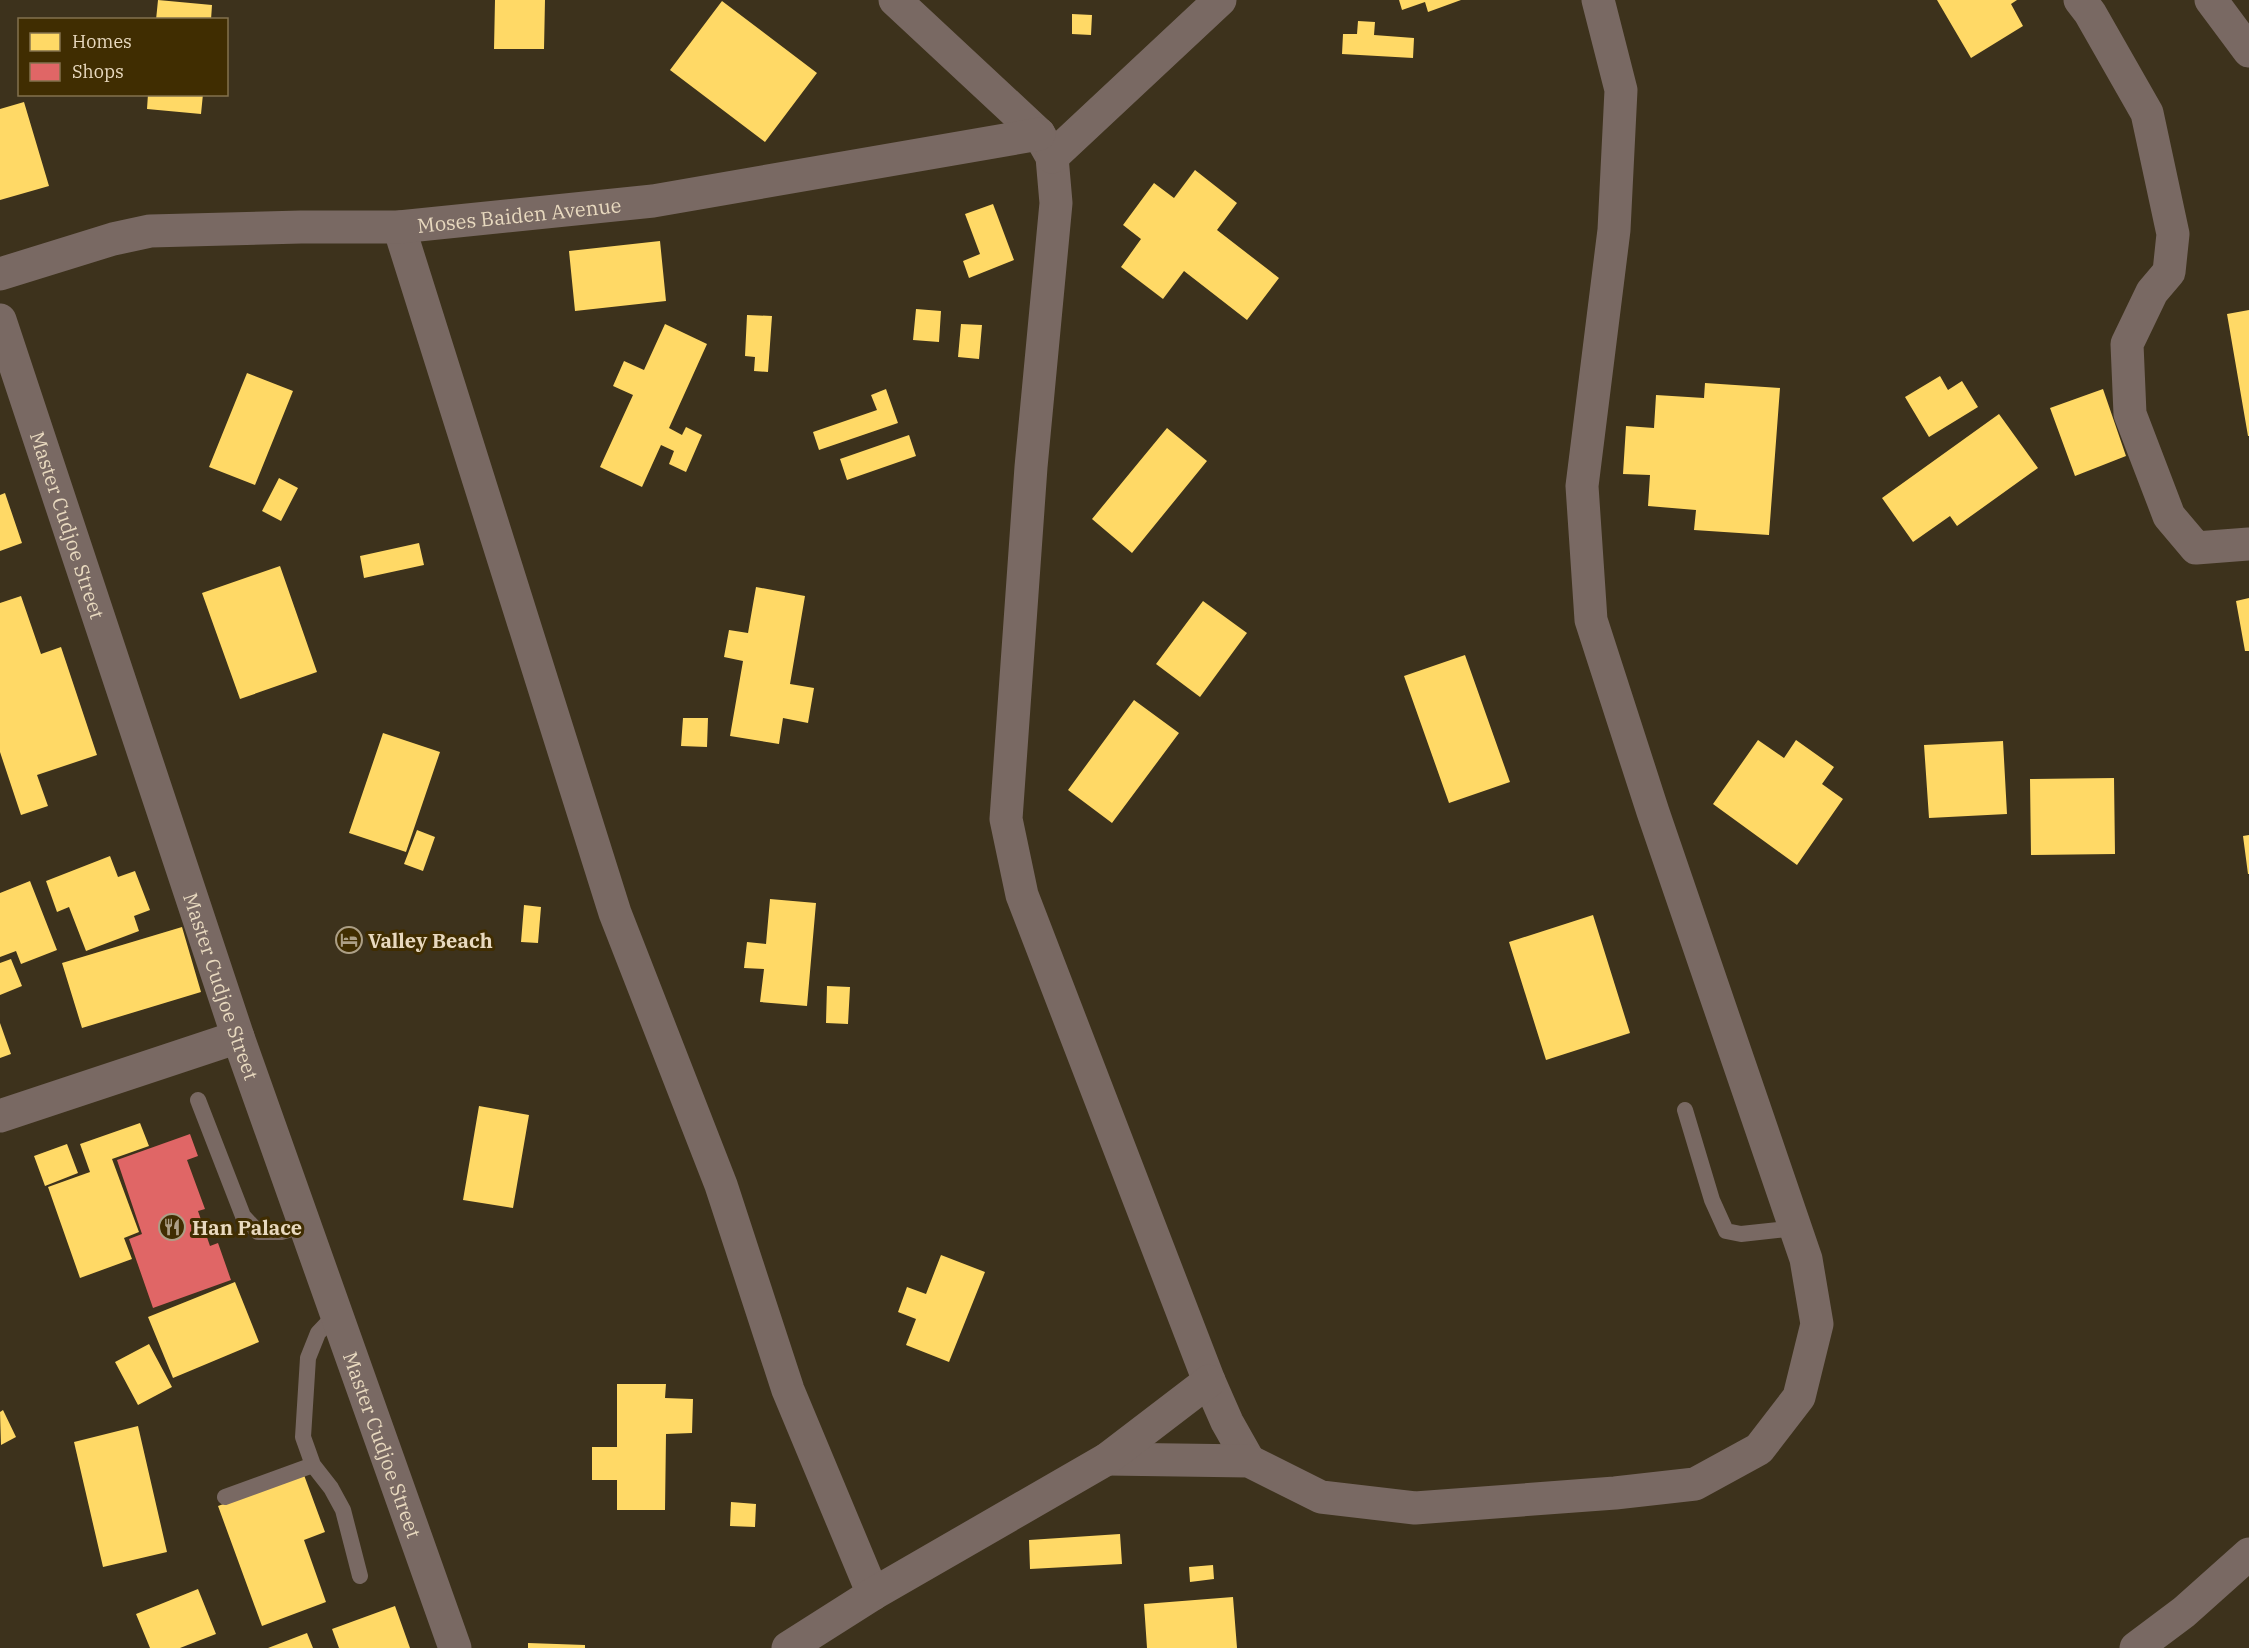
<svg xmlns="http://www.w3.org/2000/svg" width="2249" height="1648" font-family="'IBM Plex Serif',serif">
<rect width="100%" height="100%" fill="#3d321c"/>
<path fill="#ffd966" d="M158,0L212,5L211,20H156Z
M495,0H545L544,49H494Z
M1399,0H1461L1428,12L1425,2L1402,10Z
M1937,0H2017L2011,4L2023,26L1971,58Z
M722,1L817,73L765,142L670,70Z
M1072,14L1092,15L1091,35L1072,34Z
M1358,21L1375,22L1374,35L1414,38L1413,58L1342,54L1343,34H1357Z
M148,94H203L201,114L147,109Z
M24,102L49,186L0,200V109Z
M1195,170L1237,203L1217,230L1279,278L1247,320L1184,271L1163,299L1121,267L1141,239L1123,225L1154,183L1174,198Z
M993,204L1014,260L969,278L963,261L980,254L965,214Z
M660,241L666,301L575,311L569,251Z
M916,309L941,311L939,342L913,340Z
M2249,310V436H2248L2227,314Z
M747,315L772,316L768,372L754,371L755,357L745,356Z
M665,324L707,344L669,428L682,435L686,427L702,435L686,472L669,464L674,451L661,445L642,487L600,467L633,395L613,386L624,361L644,370Z
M961,324L982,325L979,359L958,357Z
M247,373L293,391L255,485L209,467Z
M1940,376L1948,390L1962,381L1978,407L1929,437L1905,397Z
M1705,383L1780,388L1769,535L1694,530L1696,510L1648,506L1650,475L1623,474L1626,426L1654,428L1656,395L1704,398Z
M886,389L898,423L819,450L813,432L877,410L871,395Z
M2103,389L2126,456L2075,476L2050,408Z
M1999,414L2038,468L1957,526L1950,516L1913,542L1882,498Z
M1167,428L1207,461L1132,553L1092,519Z
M909,435L916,456L847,480L840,459Z
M279,478L298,488L281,521L262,511Z
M5,493L22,543L0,551V495Z
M419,543L424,565L364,578L360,556Z
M280,566L317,672L240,699L202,593Z
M756,587L805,596L790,684L814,688L808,723L783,718L779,744L730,736L743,661L724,657L729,630L748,633Z
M21,596L41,654L61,647L97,755L37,775L48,806L21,815L0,752V603Z
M2249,598V651H2245L2236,601Z
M1203,601L1247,633L1200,697L1156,664Z
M1465,655L1510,782L1449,803L1404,676Z
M1134,700L1179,733L1112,823L1068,790Z
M683,718H708L707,747L681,746Z
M383,733L440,752L406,852L349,833Z
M1758,740L1784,758L1796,740L1834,767L1822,784L1843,799L1797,865L1713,804Z
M2003,741L2007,814L1929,818L1924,745Z
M2114,778L2115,854L2031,855L2030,779Z
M417,830L435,837L423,871L404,864Z
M2249,835V874H2248L2243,836Z
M110,856L118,877L135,871L150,910L134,916L139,931L86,951L69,907L57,912L46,881Z
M30,881L57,950L21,964L16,951L0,957V893Z
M770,899L816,903L807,1006L760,1002L764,969L744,968L747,942L766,944Z
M524,905L541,907L538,943L521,942Z
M1593,915L1630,1033L1546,1060L1509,942Z
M182,927L201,992L82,1028L62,963Z
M11,959L22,986L0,995V963Z
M827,986L850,987L848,1024L826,1023Z
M0,1023L11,1054L0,1058Z
M479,1106L529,1115L513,1208L463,1200Z
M140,1123L149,1146L112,1159L139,1232L124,1238L132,1259L80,1278L48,1187L90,1172L80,1144Z
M67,1144L78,1173L45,1186L34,1156Z
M941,1255L985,1272L949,1362L906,1345L916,1319L898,1312L907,1287L926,1294Z
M235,1282L259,1342L173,1378L148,1317Z
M149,1344L172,1387L138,1405L115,1362Z
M617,1384H666L665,1398L693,1399L692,1433L666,1434L665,1510H617V1480H592V1447H617Z
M3,1410L16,1437L1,1445L0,1412Z
M138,1426L167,1552L103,1567L74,1442Z
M304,1475L325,1532L304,1540L326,1602L262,1626L218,1506Z
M731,1502L756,1504L755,1527L730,1526Z
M1120,1534L1122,1564L1030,1569L1029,1540Z
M1213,1565L1214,1579L1190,1582L1189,1567Z
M198,1589L216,1634L180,1648H150L136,1614Z
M1233,1597L1237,1648H1147L1144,1604Z
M395,1606L410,1648H339L332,1629Z
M307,1633L313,1648H268Z
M528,1643L585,1645V1648H528Z"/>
<path fill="#e06666" d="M190,1134L198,1156L187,1160L205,1209L198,1211L210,1246L218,1243L231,1280L153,1308L129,1239L142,1234L117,1160Z"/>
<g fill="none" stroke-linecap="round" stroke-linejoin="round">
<path stroke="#796963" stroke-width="16" d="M198,1100L243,1216L258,1232H281L305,1225
M1685,1110L1712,1200L1726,1231L1741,1234L1796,1228
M337,1313L318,1333L308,1358L303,1437L313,1465L331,1488L343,1510L360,1576
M225,1497L313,1465"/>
<g stroke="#796963" stroke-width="33">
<path d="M895,0L1039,134L1052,157L1056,203L1031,467L1006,819L1022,895L1209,1381L1227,1422L1249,1461"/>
<path d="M2080,0L2090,13L2147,113L2173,234L2169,272L2152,292L2127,344L2130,414L2169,516L2196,548L2249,544"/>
<path d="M2211,0L2249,51"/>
<path d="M1052,157L1220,0"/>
<path d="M399,227L615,913L721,1185L788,1390L873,1594"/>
<path id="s1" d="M0,274L113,239L150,231L301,227H399L653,201L1039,134"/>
<path id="s2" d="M0,320L238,1037L455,1648"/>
<path d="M0,1116L238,1037"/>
<path d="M1107,1459L1249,1461L1321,1497L1415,1508L1615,1493L1695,1484L1759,1449L1799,1397L1817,1324L1806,1259L1653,812L1591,620L1582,486L1614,230L1621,90L1598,0"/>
<path d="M788,1648L873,1594L1107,1459L1209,1381"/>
<path d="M2136,1648L2184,1612L2249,1554"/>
</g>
</g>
<defs>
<symbol id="hotel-ring" viewBox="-11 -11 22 22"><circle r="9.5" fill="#402d01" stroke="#ac9f86" stroke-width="1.5"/><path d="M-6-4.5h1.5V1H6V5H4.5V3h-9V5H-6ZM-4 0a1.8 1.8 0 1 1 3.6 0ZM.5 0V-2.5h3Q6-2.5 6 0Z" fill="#ac9f86"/></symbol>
<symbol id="restaurant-ring" viewBox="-11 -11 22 22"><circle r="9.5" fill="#402d01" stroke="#ac9f86" stroke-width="1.5"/><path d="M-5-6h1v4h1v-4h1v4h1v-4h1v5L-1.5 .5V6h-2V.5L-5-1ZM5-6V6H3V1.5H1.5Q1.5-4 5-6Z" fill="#ac9f86"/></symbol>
</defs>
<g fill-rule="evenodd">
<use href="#hotel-ring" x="334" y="925" width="30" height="30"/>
<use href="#restaurant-ring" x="157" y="1212" width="30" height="30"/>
</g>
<g text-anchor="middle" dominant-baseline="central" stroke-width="6" stroke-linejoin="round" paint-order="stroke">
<g font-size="20" fill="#e8d9bf" stroke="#402d01">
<text stroke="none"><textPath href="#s1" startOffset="526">Moses Baiden Avenue</textPath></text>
<text stroke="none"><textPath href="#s2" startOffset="216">Master Cudjoe Street</textPath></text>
<text stroke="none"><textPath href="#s2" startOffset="702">Master Cudjoe Street</textPath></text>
<text stroke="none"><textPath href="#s2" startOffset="1188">Master Cudjoe Street</textPath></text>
</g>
<g font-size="20" font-weight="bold" fill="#e8d9bf" stroke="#402d01" text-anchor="start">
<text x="368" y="940">Valley Beach</text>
<text x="192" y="1227">Han Palace</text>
</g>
</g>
<rect x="18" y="18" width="210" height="78" fill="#402d01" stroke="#83724d" stroke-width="1.5"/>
<rect x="30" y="33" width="30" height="18" fill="#ffd966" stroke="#83724d" stroke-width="1.5"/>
<text x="72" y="48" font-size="18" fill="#e8d9bf">Homes</text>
<rect x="30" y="63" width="30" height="18" fill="#e06666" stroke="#83724d" stroke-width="1.5"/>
<text x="72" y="78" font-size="18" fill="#e8d9bf">Shops</text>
</svg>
